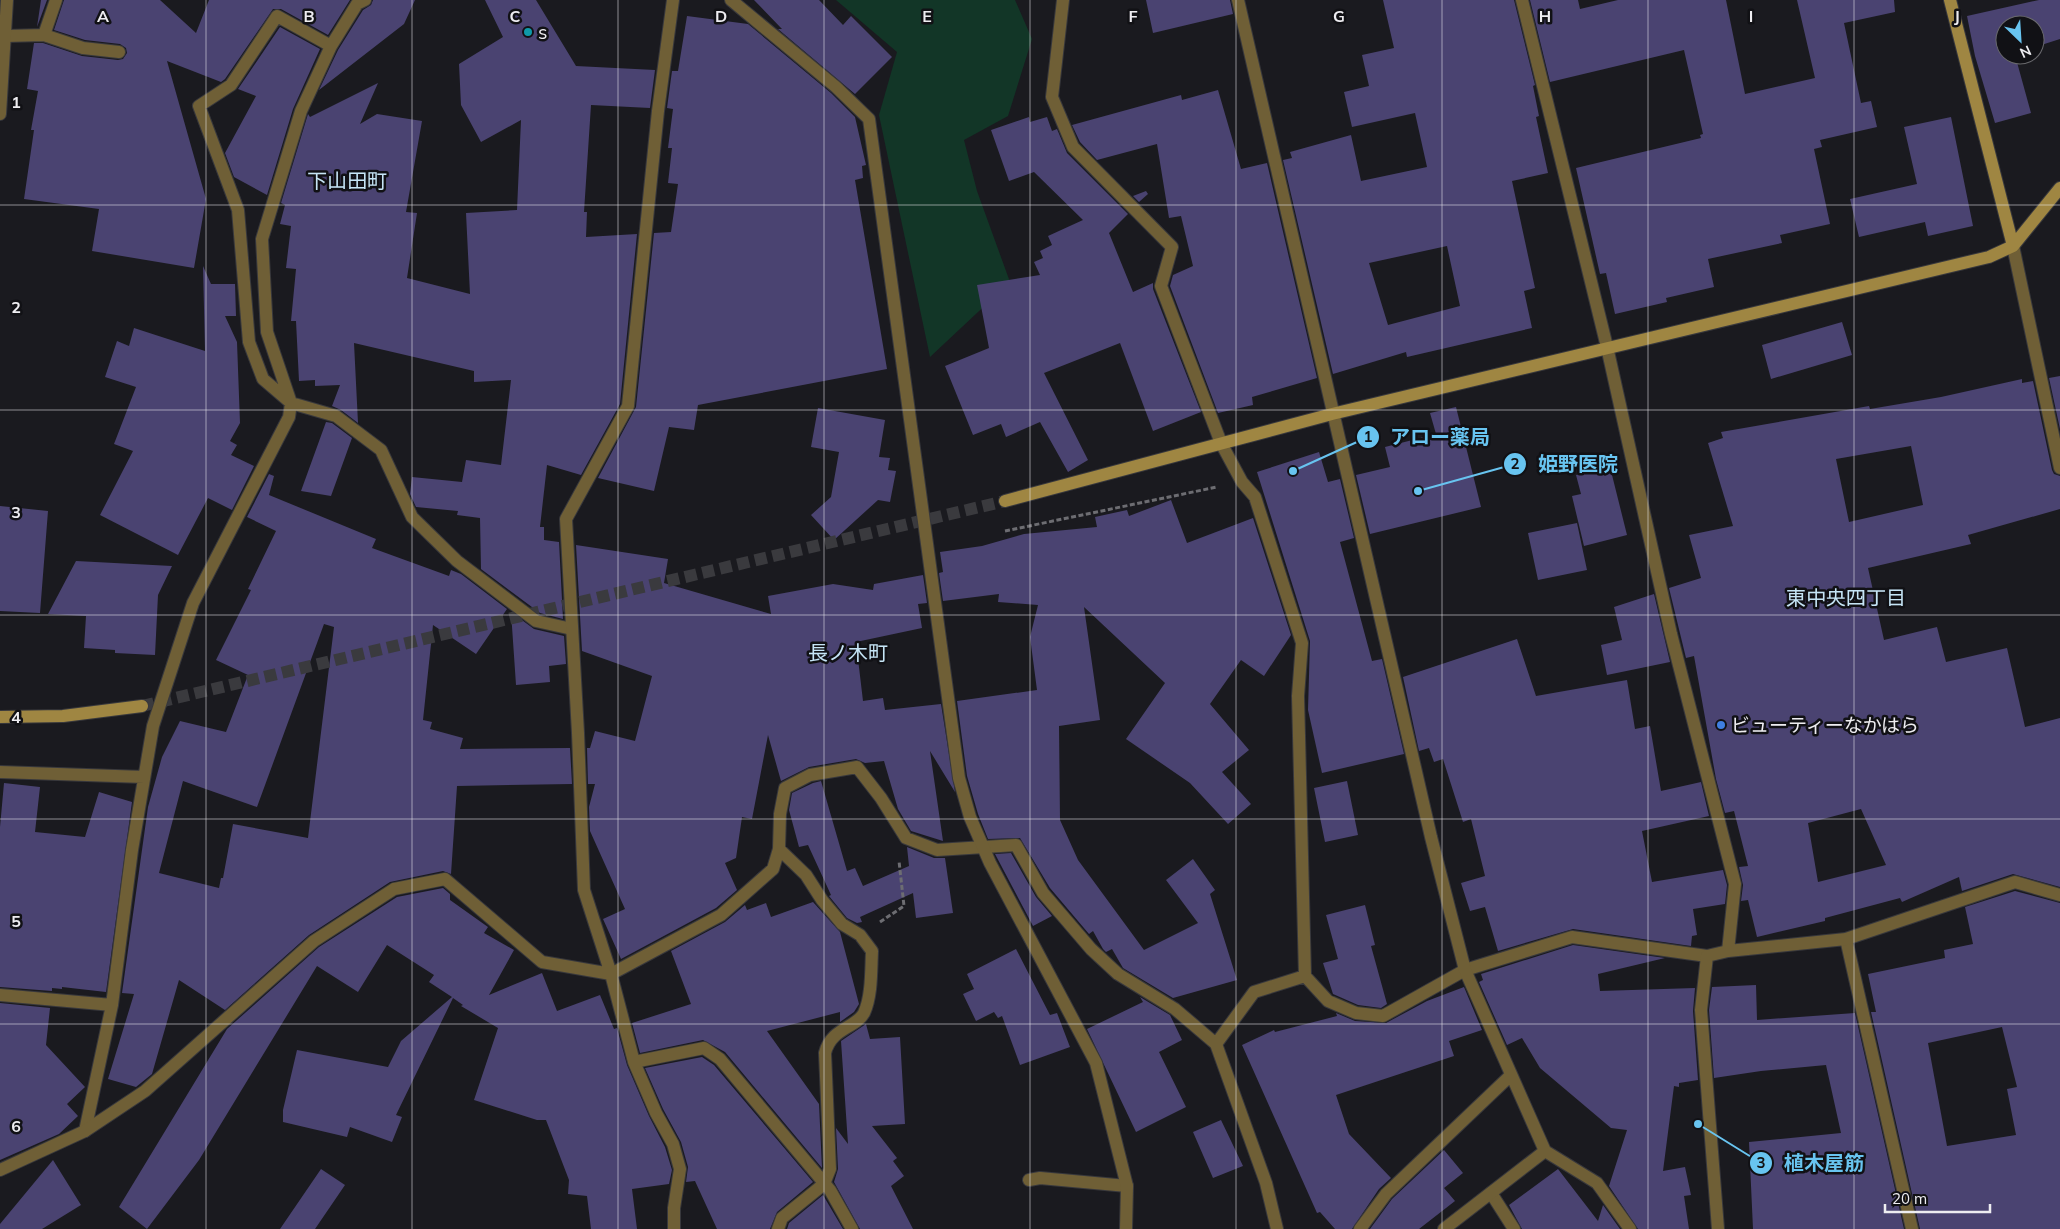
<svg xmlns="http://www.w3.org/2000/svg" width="2060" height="1229" font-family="Mulish,'Noto Sans JP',sans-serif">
<rect width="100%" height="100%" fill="#1a1a1f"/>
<path fill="#123627" d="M836,0H1015L1032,39L1008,116L964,140L977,191L1010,282L930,357L879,115L897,52Z"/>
<path fill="#4a4371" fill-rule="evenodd" d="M41,0H47L37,27Z
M64,0H160L196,33L209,0H350L328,35L281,9H273L225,79L221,82L167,61L206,199L194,268L92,251L99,209L24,199L34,130H31L38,91L27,89L34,43H43L82,56L118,60L123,59L127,53L126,48L120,44L85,40L54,30Z
M373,0H415L404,24L319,90L338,50L363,10L371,5Z
M485,0H536L576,66L655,70L650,108L591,105L584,212H587L586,237L637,234L620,404L581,475L547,465L540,527H544V540L559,542L563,619L540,613L481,569L480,518L457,515L458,511L416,507L410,494L412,477L462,482L466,460L501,465L511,380L474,382V371L354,343L358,423L341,410L332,406L340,385L315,386V380L299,381L296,321H291L296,269L286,268L291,226L280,224L285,205L281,203L308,114L310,117L378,83L360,124L377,114L422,121L406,212L417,213L407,278L470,294L466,213L517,210L521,120L481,142L461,105L459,64L503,37Z
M754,0H819L843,25L851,16L892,57L855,94L778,29H782Z
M1146,0H1230L1233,14L1153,33Z
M1383,0H1514L1535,85L1533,86L1539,116L1536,117L1548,173L1512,181L1535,288L1524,291L1532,328L1407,357L1406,352L1333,374L1283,160L1292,158L1290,152L1351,135L1361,181L1427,167L1415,113L1352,127L1344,92L1369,86L1362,55L1394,48ZM1447,246L1460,306L1388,325L1369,263Z
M1530,0H1578L1580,9L1618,0H1726L1745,94L1815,78L1797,0H1894L1895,12L1844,23L1861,103L1871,101L1877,127L1820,140L1822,147L1814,149L1830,224L1780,235L1782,243L1708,259L1714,287L1666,298L1667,302L1615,314L1606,273L1600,274L1576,168L1701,138L1700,135L1703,134L1684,50L1550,82Z
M2039,0H2060V39L2035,47V25H2005V55H2015L2031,113L1995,123L1975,56L1967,16Z
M687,16L748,24L831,93L855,117L866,165L862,166L863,178L855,180L887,369L698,405L694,430L669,427L654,491L598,478L636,407L654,233L671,232L678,184L668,183L672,148H668L673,109L667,108L672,71H678Z
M280,27L320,49L293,109L267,195L234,177L225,153L256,96L238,89Z
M1218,90L1241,169L1267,163L1317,378L1252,397L1253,405L1218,413L1170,286L1173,275L1193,266L1181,216L1169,218L1157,144L1097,160L1080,142L1072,125L1181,95L1182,100Z
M1029,117L1030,122L1047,117L1052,131L1057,129L1067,153L1128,214L1109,233L1133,292L1153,283V289L1201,412L1153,431L1120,343L1044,373L1088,460L1068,472L1040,422L1006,437L1001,424L973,435L945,366L989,348L977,285L1040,275L1034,262L1043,258L1040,251L1052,245L1048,236L1083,220L1034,172L1009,181L991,130Z
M1951,117L1973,226L1928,236L1925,222L1859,237L1850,199L1917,184L1904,127Z
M1146,191L1148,194L1139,202L1133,196Z
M203,266L211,284H235L236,316H225L237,342L240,423L230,441L237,445L231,455L254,466L232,510L208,498L178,555L100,515L133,451L114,444L136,387L105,377L117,341L129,346L134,328L205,351Z
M1842,322L1852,355L1771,379L1762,345Z
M2060,376V429L2049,378Z
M2022,379V383L2033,381L2052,470L2054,474L2060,476V509L1968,535L1971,544L1868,568L1884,640L1937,627L1946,662L2007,648L2025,727L2060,718V887L2013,874L1962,891L1959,877L1902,902L1900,898L1825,918V921L1757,937L1748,900L1741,901L1743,885L1739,867L1748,866L1734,811L1725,813L1716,779L1694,656L1686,658L1669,588L1701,578L1689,535L1733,526L1708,443L1723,438L1721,432L1869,406L1870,409L1941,397ZM1911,446L1923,505L1849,522L1836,459ZM1861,809L1886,865L1818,882L1808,823Z
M1456,407L1481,507L1370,534L1356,475L1390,467L1385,447L1436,434L1430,413Z
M818,408L885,420L879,457L890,458L888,470L896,471L890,502L878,500L834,540L811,515L831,497L839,452L811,447Z
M326,422L332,423L352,438L331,496L301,491Z
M1319,452L1328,482L1340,479L1354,538L1340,542L1372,661L1382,659L1404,754L1322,773L1308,710L1310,641L1257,472Z
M1610,467L1627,535L1584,546L1572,496L1581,494L1576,475Z
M269,474L274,476L269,495L376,539L372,548L449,576L451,570L461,574L507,609L476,654L433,625L423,720L432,722L430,729L463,738L460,749L570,748L572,784L457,786L451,874L443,871L390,882L309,935L225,1010L179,980L152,1074L136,1087L108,1079L134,994L122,993L148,807L162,757L180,721L226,732L248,675L216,660L251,590L248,589L276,531L247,517ZM324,624L334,627L308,838L233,824L223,878H221L219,888L159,873L183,781L257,807Z
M1171,500L1187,543L1253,518L1291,635L1264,676L1241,660L1210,704L1249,750L1222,772L1251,804L1228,824L1190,783L1126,739L1165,683L1084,607L1100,720L1059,726L1060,820L1078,860L1144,950L1198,923L1166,880L1193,859L1215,890L1210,894L1237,980L1173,998L1123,968L1112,949L1106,952L1103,949L1093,931L1089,934L1050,888L1020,838L988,839L978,814L967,776L957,701L1037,690L1030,637L1038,605L998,602L999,594L943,601L939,573L943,572L940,552L982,546L1024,534L1097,527L1095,517L1127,510L1129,516Z
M0,506L48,511L40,613L0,611Z
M1577,523L1587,570L1538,580L1528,533Z
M576,545L668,559L664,583L771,614L768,596L833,584L873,590L874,584L923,575L927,603L918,604L922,628L856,642L863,701L883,698L885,710L941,704L955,792L930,751L943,841L911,831L898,809L884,761L865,763L856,759L809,767L781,781L768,735L752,819L742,817L736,858L725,863L737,890L716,908L621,959L603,919L625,909L590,831L589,807L595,784H588L587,748H590L595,731L635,741L652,676L582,651Z
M76,561L172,566L158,595L155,655L115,653V650L84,648L86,616L48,614Z
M1654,594L1670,662L1607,675L1601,645L1622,640L1614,607Z
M511,612L534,629L564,636L566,664L549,666L550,682L516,685Z
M1517,639L1536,696L1627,680L1635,729L1650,726L1661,791L1701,782L1709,816L1642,831L1652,882L1723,870L1727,885L1725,904L1693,909L1697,935L1692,936L1691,946L1573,929L1498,951L1485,907L1470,911L1461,883L1485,876L1471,819L1463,822L1443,759L1434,762L1429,748L1419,751L1403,677Z
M821,781L847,871L855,868L863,886L909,866L907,847L934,858H945L953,913L916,918L913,893L860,917L862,922L857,923L847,918L829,896L831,895L808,845L799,847L789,810L792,793L813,783Z
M1347,781L1358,835L1325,842L1314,788Z
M4,783L40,787L35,832L85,837L99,792L132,802L106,992L62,987V989L52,988V991L0,987V827Z
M1011,853L1036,897L1052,916L1033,926L995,854Z
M443,888L450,894V900L488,927L484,933L514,950L489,995L542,973L557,1011L600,995L614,1029L617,1028L627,1065L649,1116L665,1147L672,1170L669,1184L632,1189L637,1229H591L587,1196L568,1194L569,1180L546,1120H537L474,1100L498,1028L461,1006L463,1005L453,998L396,1115L402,1117L392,1142L350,1127L347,1137L283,1122V1110L297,1050L388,1067L401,1041L452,997L429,982L434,975L387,945L358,992L317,966L199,1160L147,1229L119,1207L227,1029L319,947L397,897Z
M2015,891L2060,903V1229H1920L1871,1012H1876L1868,974L1945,958L1944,950L1973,944L1965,907ZM2002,1027L2017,1087L2007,1089L2016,1135L1947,1146L1928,1043Z
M813,902L840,932L859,1004L854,1012L840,1022V1012L767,1031L819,1104L822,1168L725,1052L703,1040L640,1053L632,1023L691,1004L671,951L725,922L745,905L747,910L766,903L771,917Z
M1365,905L1375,945L1371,946L1387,1004L1381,1008L1358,1005L1333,994L1323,963L1338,959L1326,915Z
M1573,945L1665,958L1598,974L1600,991L1695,988L1693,1011L1698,1080L1679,1083V1087L1674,1086L1663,1171L1685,1167L1691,1195L1684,1196L1689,1229H1638L1609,1186L1627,1130L1611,1128L1540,1068L1522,1038L1507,1045L1479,982L1483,980L1481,974Z
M1016,949L1050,1015L1057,1013L1070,1047L1020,1065L1002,1016L998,1018L994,1012L976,1021L963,994L974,989L967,974Z
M1756,985L1757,1020L1855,1013L1904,1229H1753L1749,1142L1841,1133L1826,1065L1761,1071L1714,1078L1709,1010L1712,987Z
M1464,987L1482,1030L1449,1041L1454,1056L1336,1095L1349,1134L1391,1178L1379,1189L1352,1229H1335L1320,1212L1317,1213L1242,1045L1274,1030L1275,1032L1337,1016L1336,1013L1355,1021L1386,1023L1427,1001Z
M1140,997L1170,1015L1182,1040L1159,1052L1186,1107L1136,1132L1087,1029L1143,1002Z
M0,1003L50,1008L46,1045L85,1087L67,1104L78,1116L59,1134L0,1160Z
M866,1024L870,1039L900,1037L905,1124L872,1126L897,1158L893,1161L904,1176L891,1186L913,1229H860L834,1182L838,1169L836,1128L848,1144L841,1041Z
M702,1057L714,1065L813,1182L777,1212L770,1229H717L695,1181L686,1182L688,1167L681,1142L663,1109L645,1068Z
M1221,1120L1243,1166L1213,1178L1193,1132Z
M1444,1150L1463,1173L1444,1188L1455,1201L1419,1229H1370L1392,1199Z
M53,1160L81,1205L42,1229H0V1224Z
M321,1169L345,1185L315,1229H280Z
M1558,1169L1598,1221L1603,1205L1620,1229H1522L1509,1205Z
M823,1195L843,1229H787L789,1223Z"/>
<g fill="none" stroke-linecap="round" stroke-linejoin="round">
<path stroke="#3a3a3e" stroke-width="12" stroke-dasharray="12 6" stroke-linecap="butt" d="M142,706L1005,501"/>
<defs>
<path id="lane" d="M44,35L56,0
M5,36L44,35L83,48L119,52
M331,46L277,16L231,85L199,106L238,210L249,342L263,379L291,403L336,416L381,450L412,517L457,561L536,621L572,629
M1221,443L1242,482L1255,497L1302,643L1298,696L1305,976L1328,1001L1356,1013L1383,1016L1465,970L1572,937L1707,956
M0,772L144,777
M1846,939L1912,1229
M611,974L721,915L773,869L779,849L780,814L785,788L810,775L857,767L881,798L906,838L937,850L1016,845L1043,893L1091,949L1118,974L1175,1009L1216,1044
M0,995L112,1005
M85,1131L112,1005L132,850L153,726L193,603L289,417L291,403L267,332L262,239L301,111L331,46L357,4L365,0
M1029,1180L1040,1178L1127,1186
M1491,1193L1514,1229
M778,1229L782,1218L824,1184L830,1169L825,1053C831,1028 856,1028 864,1013C872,996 871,970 872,951L860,935L842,924L822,900L806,875L779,849
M1277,1229L1266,1183L1216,1044L1254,992L1305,976"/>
<path id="street" d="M673,0L658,111L628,406L566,519L578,733L584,890L611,974L634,1062L656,1113L673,1144L680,1169L674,1208V1229
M731,0L836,87L869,119L959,778L970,817L990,863L1096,1063L1127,1186L1126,1229
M1063,0L1052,97L1073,147L1172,247L1161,286L1221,443
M1238,0L1431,837L1465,970L1545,1151L1597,1183L1630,1229
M1522,0L1607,347L1671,634L1735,884L1728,951
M0,114L7,0
M2013,246L2060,468
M634,1062L704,1048L720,1059L830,1190L852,1229
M0,1170L85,1131L145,1091L314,941L394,889L445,879L542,962L611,974
M1360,1229L1386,1194L1511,1075
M1444,1229L1545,1151
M1718,1229L1701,1010L1707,956L1728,951L1846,939L2015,882L2060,895"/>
<path id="secondary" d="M1950,0L2013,246
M1005,501L1332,414L1989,257L2013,246L2060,188
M0,717L63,716L142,706"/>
</defs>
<use href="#lane" stroke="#38383c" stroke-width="14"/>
<use href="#street" stroke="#38383c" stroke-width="14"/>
<use href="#secondary" stroke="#38383c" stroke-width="14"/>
<path stroke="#6d6d72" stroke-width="3" stroke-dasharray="5 2.5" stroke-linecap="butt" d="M1005,531L1217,487
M880,922L904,906L899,861"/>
<use href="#lane" stroke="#6f5f36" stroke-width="12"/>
<use href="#street" stroke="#6f5f36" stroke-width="12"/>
<use href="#secondary" stroke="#9f8642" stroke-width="12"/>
</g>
<path fill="none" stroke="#eeedf1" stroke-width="1" stroke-opacity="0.55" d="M206,0V1229M412,0V1229M618,0V1229M824,0V1229M1030,0V1229M1236,0V1229M1442,0V1229M1648,0V1229M1854,0V1229M0,205H2060M0,410H2060M0,615H2060M0,819H2060M0,1024H2060"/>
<circle fill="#0f9aa8" stroke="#111115" stroke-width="2" cx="528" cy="32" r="5"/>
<circle fill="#3f7fe0" stroke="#111115" stroke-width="2" cx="1721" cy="725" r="5"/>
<g text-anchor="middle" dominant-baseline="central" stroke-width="5" stroke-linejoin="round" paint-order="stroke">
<g font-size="19" fill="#eeedf1" stroke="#111115" text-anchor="start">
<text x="538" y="32">s</text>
<text x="1731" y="725">ビューティーなかはら</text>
</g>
<g font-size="20" fill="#c6e5f6" stroke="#111115">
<text x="347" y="180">下山田町</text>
<text x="1846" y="597">東中央四丁目</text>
<text x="848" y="652">長ノ木町</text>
</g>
</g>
<g font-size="16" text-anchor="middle" font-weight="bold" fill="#eeedf1" stroke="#111115" stroke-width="5" stroke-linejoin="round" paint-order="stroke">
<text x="103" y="22">A</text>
<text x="309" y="22">B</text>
<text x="515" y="22">C</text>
<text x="721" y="22">D</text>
<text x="927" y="22">E</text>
<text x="1133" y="22">F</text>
<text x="1339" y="22">G</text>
<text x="1545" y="22">H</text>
<text x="1751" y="22">I</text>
<text x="1957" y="22">J</text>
<text x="16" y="108">1</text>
<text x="16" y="313">2</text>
<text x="16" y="518">3</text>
<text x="16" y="723">4</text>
<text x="16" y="927">5</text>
<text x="16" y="1132">6</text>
</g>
<path fill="none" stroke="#68c4f0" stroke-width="2" d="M1293 471L1368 437M1418 491L1515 464M1698 1124L1761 1163"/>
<g fill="#68c4f0" stroke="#111115" stroke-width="2">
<circle cx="1293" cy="471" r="5"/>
<circle cx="1418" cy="491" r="5"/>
<circle cx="1698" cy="1124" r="5"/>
<circle cx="1368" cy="437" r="12"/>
<circle cx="1515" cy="464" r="12"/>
<circle cx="1761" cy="1163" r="12"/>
</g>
<g font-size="15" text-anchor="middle" font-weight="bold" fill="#111">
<text x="1368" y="442">1</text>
<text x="1515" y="469">2</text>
<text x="1761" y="1168">3</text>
</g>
<g font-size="20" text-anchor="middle" font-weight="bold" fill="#68c4f0" stroke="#111115" stroke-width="5" stroke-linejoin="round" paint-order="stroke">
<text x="1440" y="444">アロー薬局</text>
<text x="1578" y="471">姫野医院</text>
<text x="1824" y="1170">植木屋筋</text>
</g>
<g transform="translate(2020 40) rotate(155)"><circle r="24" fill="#111115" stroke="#69696d"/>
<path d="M0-4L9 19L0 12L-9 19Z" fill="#68c4f0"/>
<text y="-8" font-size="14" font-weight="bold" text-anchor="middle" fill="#eeedf1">N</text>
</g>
<path d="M1885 1204v8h105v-8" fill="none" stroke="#eeedf1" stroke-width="2.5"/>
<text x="1892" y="1204" font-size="15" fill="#eeedf1" stroke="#111115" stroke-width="4" paint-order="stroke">20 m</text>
</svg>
